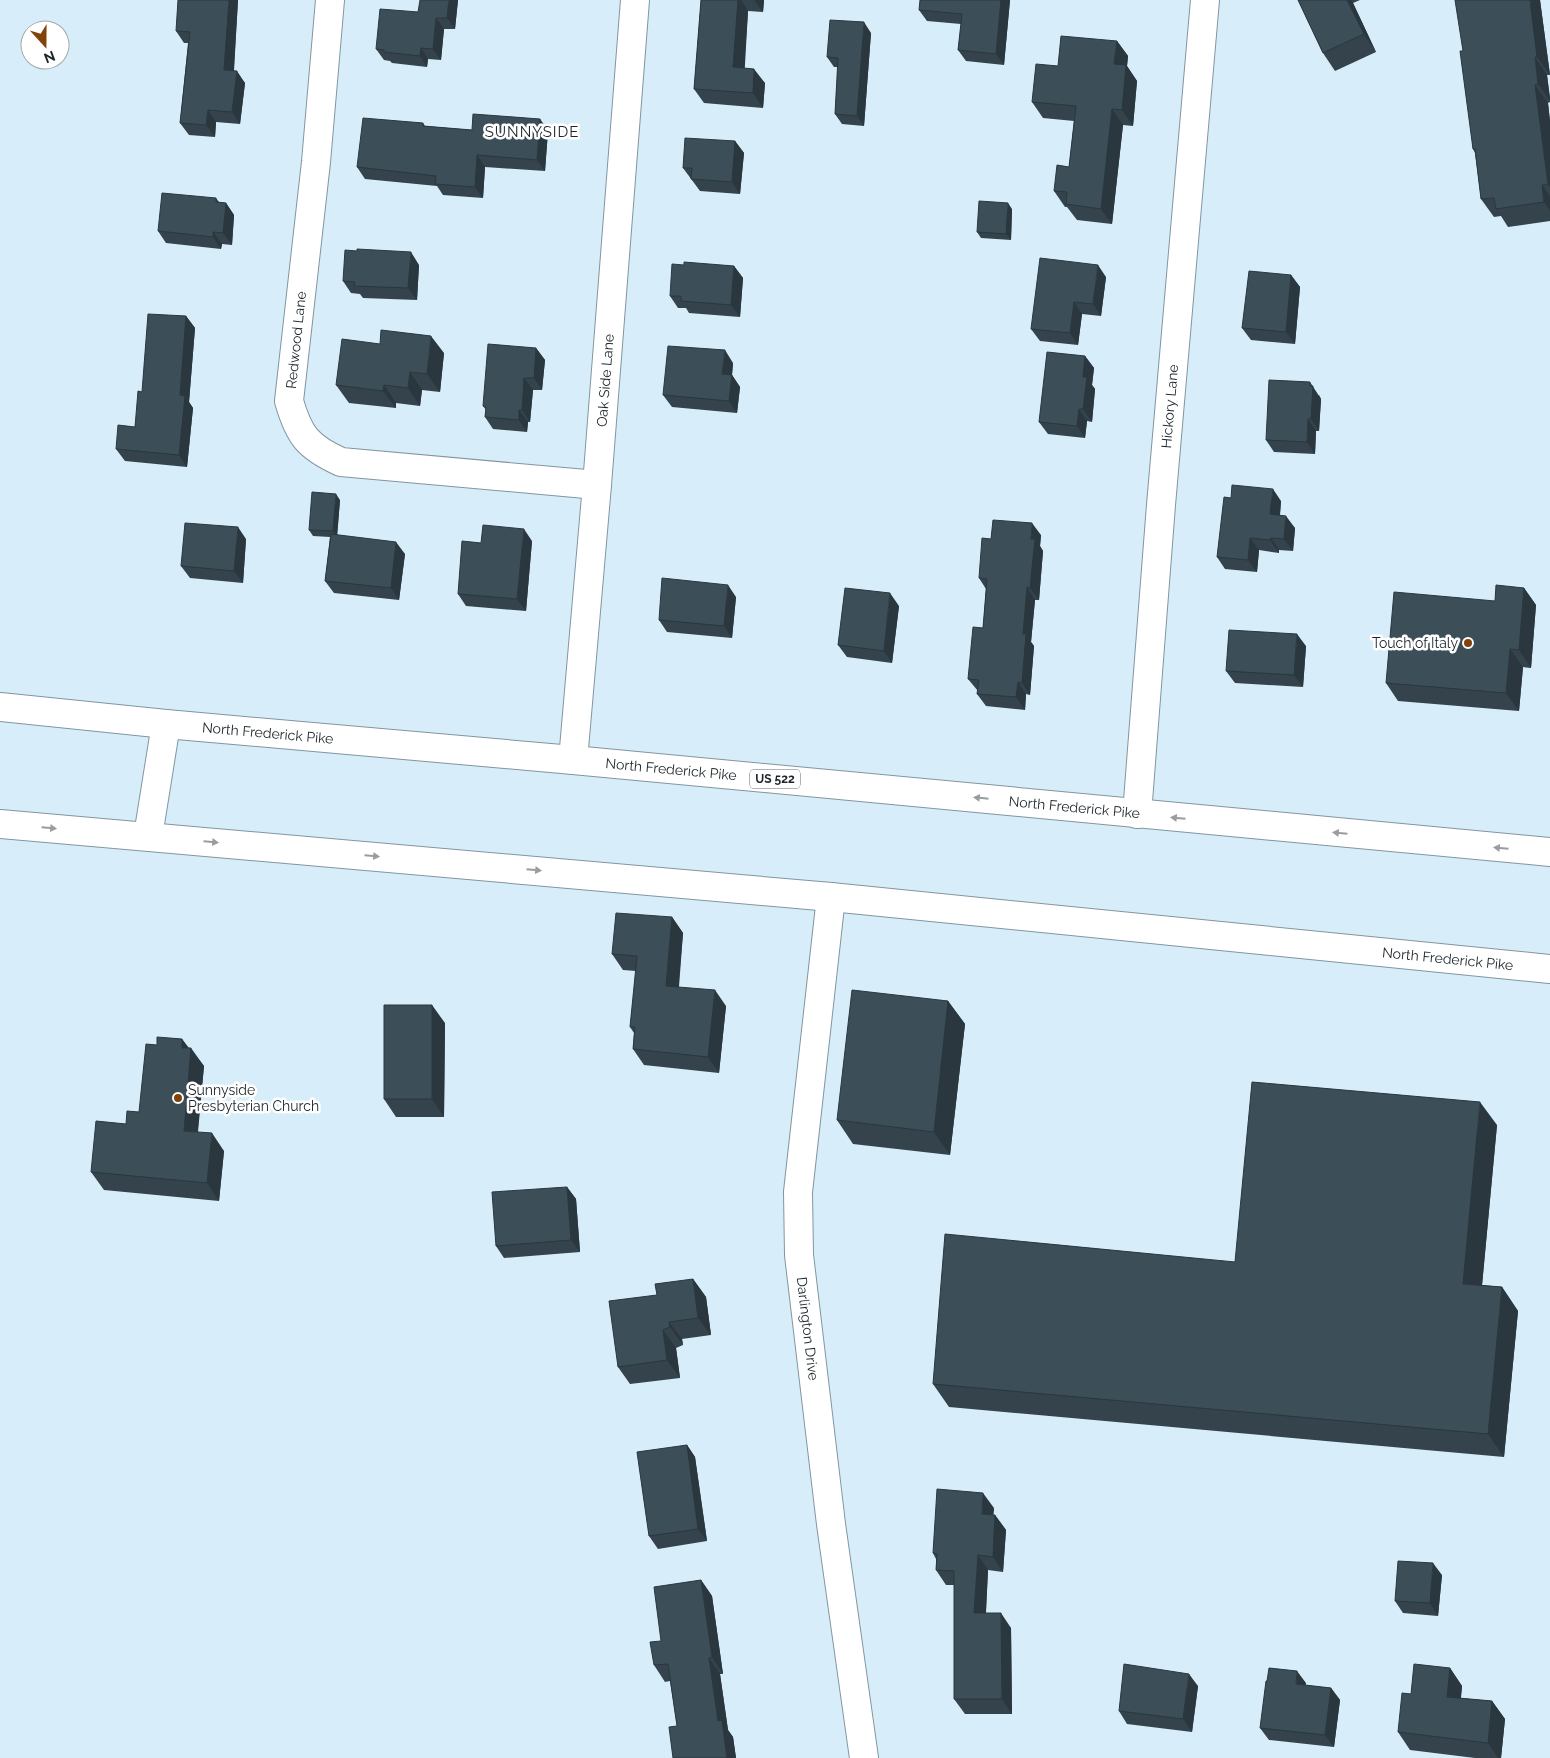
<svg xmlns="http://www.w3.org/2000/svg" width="1550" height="1758" font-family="Raleway,sans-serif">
<rect width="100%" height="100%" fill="#d8edfa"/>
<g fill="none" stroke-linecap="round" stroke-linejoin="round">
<defs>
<g id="street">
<path d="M330,0L316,162L289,401C299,436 308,447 341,462L597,485"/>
<path id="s1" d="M573,760L597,485L635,0"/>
<path id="s2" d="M1137,814L1161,505L1205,0"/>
<path id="s3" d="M831,897L798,1192L799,1255L831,1524L864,1758"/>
</g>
<g id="primary">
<path id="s4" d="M0,707L166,724L573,760L1550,852"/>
<path id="s5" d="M0,824L831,897L1550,969"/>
<path d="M148,836L166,724"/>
</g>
</defs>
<use href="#street" stroke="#8295a0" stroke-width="30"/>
<use href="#primary" stroke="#8295a0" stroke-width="30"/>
<use href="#street" stroke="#fff" stroke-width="28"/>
<use href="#primary" stroke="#fff" stroke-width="28"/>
</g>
<path fill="#34434c" d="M238,0L234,71L245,83L240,124L216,122L215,137L189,135L180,123L188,43H184L176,31Z
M458,0L455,29H444L441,60L428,59L427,67L392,63L390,61L384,60L376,49L418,12Z
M701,0H764L763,12L748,11L744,68L765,83L763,108L704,103L694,89Z
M1010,0L1004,65L966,61L958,50L961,24L927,21L919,10Z
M1298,0H1360L1353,3L1376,52L1335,71L1323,53Z
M1540,0L1550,75H1547L1550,97V102L1548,103L1550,121V221L1508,227L1501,216L1494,217L1481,199L1475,153L1473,149L1463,51Z
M871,33L864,126L842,124L835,114L838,67H834L827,57Z
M1117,41L1128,56L1127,66L1137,81L1133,126L1123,125L1112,224L1077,220L1067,207H1065L1054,191L1069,167L1074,121L1043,118L1032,102L1058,66Z
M540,119L548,131L545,171L485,167L483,198L443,195L437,186L365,179L357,167L423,123L425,126L472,130Z
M735,141L744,153L740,194L700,191L683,168Z
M216,198L219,202L226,203L234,215L232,245L222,244L221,249L166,243L158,231Z
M1012,209L1011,240L981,238L977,232Z
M419,265L417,300L363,298L360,294L351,293L343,281Z
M734,266L743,278L740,317L689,313L686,308H678L670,296Z
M1291,275L1300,287L1295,344L1251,340L1242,328Z
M1106,277L1101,316L1082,314L1078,345L1040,341L1031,329Z
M186,316L195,328L189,402L193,408L187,467L125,461L116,449L135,427L142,392Z
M536,348L545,360L542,390H533L530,422H528L527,432L493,429L485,417L486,410L483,406Z
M444,353L440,392L422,390L420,406L396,403V408L349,403L336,385Z
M1085,356L1094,368L1092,385L1095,389L1092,422L1087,421L1085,438L1048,434L1039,422Z
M733,363L732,375L740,387L737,413L672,407L663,395Z
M1319,395L1321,399L1319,431H1316L1315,454L1274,452L1266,440Z
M1231,498L1281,501L1280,515L1295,528L1293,551L1279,550V553L1259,550L1257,572L1225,569L1217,557Z
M340,500L337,535L405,554L399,600L334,593L325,581L330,537L313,536L309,530Z
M1041,535L1040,546L1043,551L1039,600H1035L1031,642L1034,646L1030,695L1026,694L1025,710L986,706L977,694L978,691L968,679L983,628L986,589L979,578L991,539Z
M246,539L243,583L190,578L181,566Z
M532,541L526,611L466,606L458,594Z
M1524,588L1536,605L1531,668L1523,667L1519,711L1398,701L1386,683L1495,601Z
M736,597L732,638L667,632L659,620Z
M899,606L892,663L847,657L838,645Z
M1306,646L1303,687L1235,683L1226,671Z
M672,917L683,933L679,987L726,1006L719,1073L644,1065L633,1049L634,1033L630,1027L636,971L623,970L612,954Z
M948,1001L965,1024L950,1155L853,1144L837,1120Z
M445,1023L444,1117H396L384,1099Z
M182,1039L189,1048L204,1066L198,1132L224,1151L219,1201L104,1190L91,1172L126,1124L139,1112L157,1045Z
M1497,1125L1482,1285L1502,1287L1518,1311L1504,1457L949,1407L933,1384L1235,1262Z
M567,1187L576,1199L580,1252L504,1258L496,1246Z
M693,1279L706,1297L711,1335L682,1339L683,1345L676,1348L680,1378L630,1384L618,1367L657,1295Z
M687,1445L695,1457L707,1541L658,1549L649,1536Z
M994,1508L993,1515H995L1006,1530L1003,1572L988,1570L986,1613L1011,1628L1012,1714H965L954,1699V1585H946L936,1570V1559L933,1553Z
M1442,1575L1438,1616L1403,1613L1395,1601Z
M701,1580L712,1596L723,1674H720L728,1730L733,1737L736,1758H673L677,1726L670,1681L665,1682L654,1665L661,1641Z
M1450,1668L1462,1686L1461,1698L1492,1701L1505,1719L1501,1758H1475L1410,1750L1398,1732L1411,1694Z
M1306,1683L1305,1685L1331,1688L1340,1700L1334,1747L1269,1740L1260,1728Z
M1198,1686L1192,1732L1127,1724L1119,1711Z"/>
<path fill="#2a373e" d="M229,0H238L233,82L224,70Z
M449,0H458L455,29L447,18Z
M738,0H741L748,11L744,82L733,67Z
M754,0H764L763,12Z
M1001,0H1010L1004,65L996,54Z
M1347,0H1351L1353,3L1376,52L1364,34Z
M1530,0H1540L1550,75L1537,57Z
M436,18L444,29L441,60L433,49Z
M864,22L871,33L864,126L857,116Z
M1117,41L1128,56L1127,66L1137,81L1133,126L1122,110L1114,64Z
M421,48L428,59L427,67L420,56Z
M1535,57L1547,75L1550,101L1538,84Z
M754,69L765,83L763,108L753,93Z
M237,71L245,83L240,124L232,112Z
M1535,85L1548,103L1550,121V187L1548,184Z
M1112,109L1123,125L1112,224L1101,209Z
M208,110L216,122L215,137L206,125Z
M540,119L548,131L545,171L537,160Z
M735,141L744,153L740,194L732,182Z
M477,155L485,167L483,198L475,187Z
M1542,185L1550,196V211L1544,202Z
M226,203L234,215L232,245L223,233Z
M1008,203L1012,209L1011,240L1006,234Z
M213,232L222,244L221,249L213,237Z
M411,252L419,265L417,300L408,288Z
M1098,265L1106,277L1101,316L1093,304Z
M734,266L743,278L740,317L731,305Z
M1291,275L1300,287L1295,344L1286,332Z
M1074,302L1082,314L1078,345L1070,333Z
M186,316L195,328L189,402L193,408L187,467L179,455L180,395Z
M431,336L444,353L440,392L427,374Z
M536,348L545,360L542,390L534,378Z
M725,350L733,363L732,375L740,387L737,413L729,401L722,374Z
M1085,356L1094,368L1092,385L1095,389L1092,422L1083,409V377Z
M410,372L422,390L420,406L408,388Z
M524,378L533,390L530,422L522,410Z
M1310,382L1321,399L1319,431L1311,419Z
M384,385L396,403V408L383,391Z
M1079,409L1087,421L1085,438L1077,426Z
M519,410L528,422L527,432L519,420Z
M1308,419L1316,431L1315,454L1307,442Z
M1273,489L1281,501L1279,526L1270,514Z
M336,494L340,500L337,538L333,531Z
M1286,516L1295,528L1293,551L1284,539Z
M1032,523L1041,535L1040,546L1043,551L1039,600L1030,588L1031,539Z
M238,527L246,539L243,583L234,571Z
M524,529L532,541L526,611L517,599Z
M1250,538L1259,550L1257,572L1248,560Z
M1271,538L1279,550V553L1270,540Z
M396,542L405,554L399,600L391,588Z
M728,585L736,597L732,638L724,626Z
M1027,587L1035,600L1031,642L1034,646L1030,695L1022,683L1023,634Z
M1524,588L1536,605L1531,668L1519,650Z
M890,593L899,606L892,663L884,651Z
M1297,634L1306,646L1303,687L1294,675Z
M1510,649L1523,667L1519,711L1506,693Z
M1018,682L1026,694L1025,710L1016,697Z
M672,917L683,933L677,1002L666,986Z
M715,990L726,1006L719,1073L708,1057Z
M948,1001L965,1024L950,1155L934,1132Z
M432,1005L445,1023L444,1117L432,1099Z
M182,1039L191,1052V1048L204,1066L196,1148L184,1131L182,1048Z
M1480,1102L1497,1125L1480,1307L1463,1284Z
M212,1133L224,1151L219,1201L207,1183Z
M567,1187L576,1199L580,1252L571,1240Z
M693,1279L706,1297L711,1335L698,1318Z
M1502,1287L1518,1311L1504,1457L1488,1434Z
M669,1322L682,1339L683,1345L670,1327Z
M663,1330L676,1348L680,1378L667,1360Z
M687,1445L695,1457L707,1541L698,1529Z
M983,1493L994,1508L992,1529L982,1514Z
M995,1515L1006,1530L1003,1572L993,1557Z
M978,1555L988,1570L985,1628L974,1613Z
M1433,1563L1442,1575L1438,1616L1430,1603Z
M701,1580L712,1596L723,1674L712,1657Z
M1001,1613L1011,1628L1012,1714L1002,1699Z
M709,1658L720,1674L728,1730L733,1737L736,1758H727L718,1721Z
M1450,1668L1462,1686L1459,1715L1447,1697Z
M1297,1671L1306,1683L1304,1696L1296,1684Z
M1189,1674L1198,1686L1192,1732L1183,1719Z
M1331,1688L1340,1700L1334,1747L1325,1735Z
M1492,1701L1505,1719L1501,1758H1498L1488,1743Z"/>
<path fill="#3c4e58" stroke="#2a373e" d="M178,0H229L224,70L237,71L232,112L208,110L206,125L180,123L190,32L176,31Z
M420,0H449L447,18H436L433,49L421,48L420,56L384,52V50L376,49L380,9L418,12Z
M701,0H738L733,67L754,69L753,93L694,89Z
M920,0H1001L996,54L958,50L962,14L919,10Z
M1298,0H1347L1364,34L1323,53Z
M1455,0H1530L1537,57H1535L1538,84L1535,85L1548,184L1542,185L1544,202L1496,209L1494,198L1481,199L1475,149H1473L1460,51H1463Z
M830,20L864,22L857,116L835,114L838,58L827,57Z
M1061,36L1117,41L1114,64L1126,65L1122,110L1112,109L1101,209L1066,204L1067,192L1054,191L1057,165L1069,167L1076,106L1032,102L1036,64L1058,66Z
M473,114L540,119L537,160L477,155L475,187L435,184L436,176L357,167L363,118L423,123V126L472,130Z
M685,138L735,141L732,182L691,179L692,168H683Z
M162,193L216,198V202L226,203L223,233L213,232V237L158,231Z
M979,201L1008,203L1006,234L977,232Z
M357,249L411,252L408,288L354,286L355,282L343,281L345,250L357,251Z
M1040,258L1098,265L1093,304L1074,302L1070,333L1031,329Z
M684,262L734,266L731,305L681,301V296H670L672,264L684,265Z
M1249,271L1291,275L1286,332L1242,328Z
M148,314L186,316L180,395L185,396L179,455L116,449L118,425L135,427L138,391L142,392Z
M381,330L431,336L427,374L410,372L408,388L384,385L383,391L336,385L342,339L380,344Z
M488,344L536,348L534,378H524L522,410H519V420L485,417L486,407L483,406Z
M668,346L725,350L722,374L732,375L729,401L663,395Z
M1047,352L1085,356L1083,377H1087L1083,409H1079L1077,426L1039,422Z
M1269,380L1310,382V386H1313L1311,419H1308L1307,442L1266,440Z
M1232,485L1273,489L1270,514L1286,516L1284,539L1271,538L1270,540L1250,538L1248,560L1217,557L1224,497L1231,498Z
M312,492L336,494L333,531L309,530Z
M993,520L1032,523L1031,539H1035L1030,588L1027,587L1023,634H1026L1022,683L1018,682L1016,697L977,694L979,680L968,679L973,627L983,628L987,579L979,578L982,538L991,539Z
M185,523L238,527L234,571L181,566Z
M483,525L524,529L517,599L458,594L462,541L481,543Z
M331,534L396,542L391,588L325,581Z
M662,578L728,585L724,626L659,620Z
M1496,585L1524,588L1519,650L1510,649L1506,693L1386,683L1394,592L1495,601Z
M845,588L890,593L884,651L838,645Z
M1229,630L1297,634L1294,675L1226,671Z
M616,913L672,917L666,986L715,990L708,1057L633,1049L635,1027H630L637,956L612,954Z
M852,990L948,1001L934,1132L837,1120Z
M384,1005H432V1099H384Z
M157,1037L182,1039V1048H191L184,1131L212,1133L207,1183L91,1172L96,1121L126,1124L127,1111L139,1112L146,1044L157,1045Z
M1252,1082L1480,1102L1463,1284L1502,1287L1488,1434L933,1384L945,1234L1235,1262Z
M567,1187L571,1240L496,1246L492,1192Z
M693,1279L698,1318L669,1322L670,1327L663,1330L667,1360L618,1367L609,1301L657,1295L655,1284Z
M687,1445L698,1529L649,1536L637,1452Z
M937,1489L983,1493L982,1514L995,1515L993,1557L978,1555L974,1613H1001L1002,1699H954V1571L936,1570L937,1554L933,1553Z
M1398,1561L1433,1563L1430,1603L1395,1601Z
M701,1580L712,1657L709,1658L718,1721L722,1720L727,1758H673L669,1727L677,1726L668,1664L654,1665L650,1642L661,1641L654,1587Z
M1124,1664L1189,1674L1183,1719L1119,1711Z
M1414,1664L1450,1668L1447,1697L1492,1701L1488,1743L1398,1732L1402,1693L1411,1694Z
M1269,1668L1297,1671L1296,1684L1331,1688L1325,1735L1260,1728L1266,1681H1267Z"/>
<defs><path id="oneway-solid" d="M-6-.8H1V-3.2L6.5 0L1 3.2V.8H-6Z" transform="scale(1.25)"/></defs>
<g fill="#999d9f">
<use href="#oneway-solid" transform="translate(981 798) rotate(-174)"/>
<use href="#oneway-solid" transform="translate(1178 818) rotate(-175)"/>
<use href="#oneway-solid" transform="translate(49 828) rotate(5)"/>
<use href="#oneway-solid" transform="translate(1340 833) rotate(-175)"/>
<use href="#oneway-solid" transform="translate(211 842) rotate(5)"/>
<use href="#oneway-solid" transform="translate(1501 848) rotate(-175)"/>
<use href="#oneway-solid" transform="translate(372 856) rotate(5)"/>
<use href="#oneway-solid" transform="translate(534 870) rotate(5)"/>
</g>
<g fill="#83420a" stroke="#fff" stroke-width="2">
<circle cx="1468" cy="643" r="5"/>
<circle cx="178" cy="1098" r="5"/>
</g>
<g text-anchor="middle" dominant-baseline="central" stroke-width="5" stroke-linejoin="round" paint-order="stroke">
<rect fill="#fff" stroke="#61666a" stroke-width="1" x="750" y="769.5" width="50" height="19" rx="4"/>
<g font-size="12" font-weight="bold" fill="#1d252a">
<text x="775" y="779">US 522</text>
</g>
<g font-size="14" fill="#1d252a" stroke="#fff">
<text transform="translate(296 340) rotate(-84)">Redwood Lane</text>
<text stroke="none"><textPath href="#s1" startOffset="381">Oak Side Lane</textPath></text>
<text stroke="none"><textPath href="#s2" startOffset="409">Hickory Lane</textPath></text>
<text stroke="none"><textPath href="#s4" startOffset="269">North Frederick Pike</textPath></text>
<text stroke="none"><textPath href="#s4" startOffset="674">North Frederick Pike</textPath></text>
<text stroke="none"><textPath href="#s4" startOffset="1079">North Frederick Pike</textPath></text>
<text stroke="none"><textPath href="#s5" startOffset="1454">North Frederick Pike</textPath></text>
<text stroke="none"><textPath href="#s3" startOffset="434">Darlington Drive</textPath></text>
</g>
<g font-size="14" fill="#1d252a" stroke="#fff" text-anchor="end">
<text x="1458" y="643">Touch of Italy</text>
<text x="188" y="1090" text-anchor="start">Sunnyside<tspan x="188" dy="16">Presbyterian Church</tspan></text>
</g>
<g font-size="15" letter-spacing="1" fill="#1d252a" stroke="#fff">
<text x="532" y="132">SUNNYSIDE</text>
</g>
</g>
<g transform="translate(45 45) rotate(159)"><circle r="24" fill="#ffffff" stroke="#a5a8aa"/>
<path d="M0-4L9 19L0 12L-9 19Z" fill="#83420a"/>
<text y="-8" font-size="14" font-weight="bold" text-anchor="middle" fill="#1d252a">N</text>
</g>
</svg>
